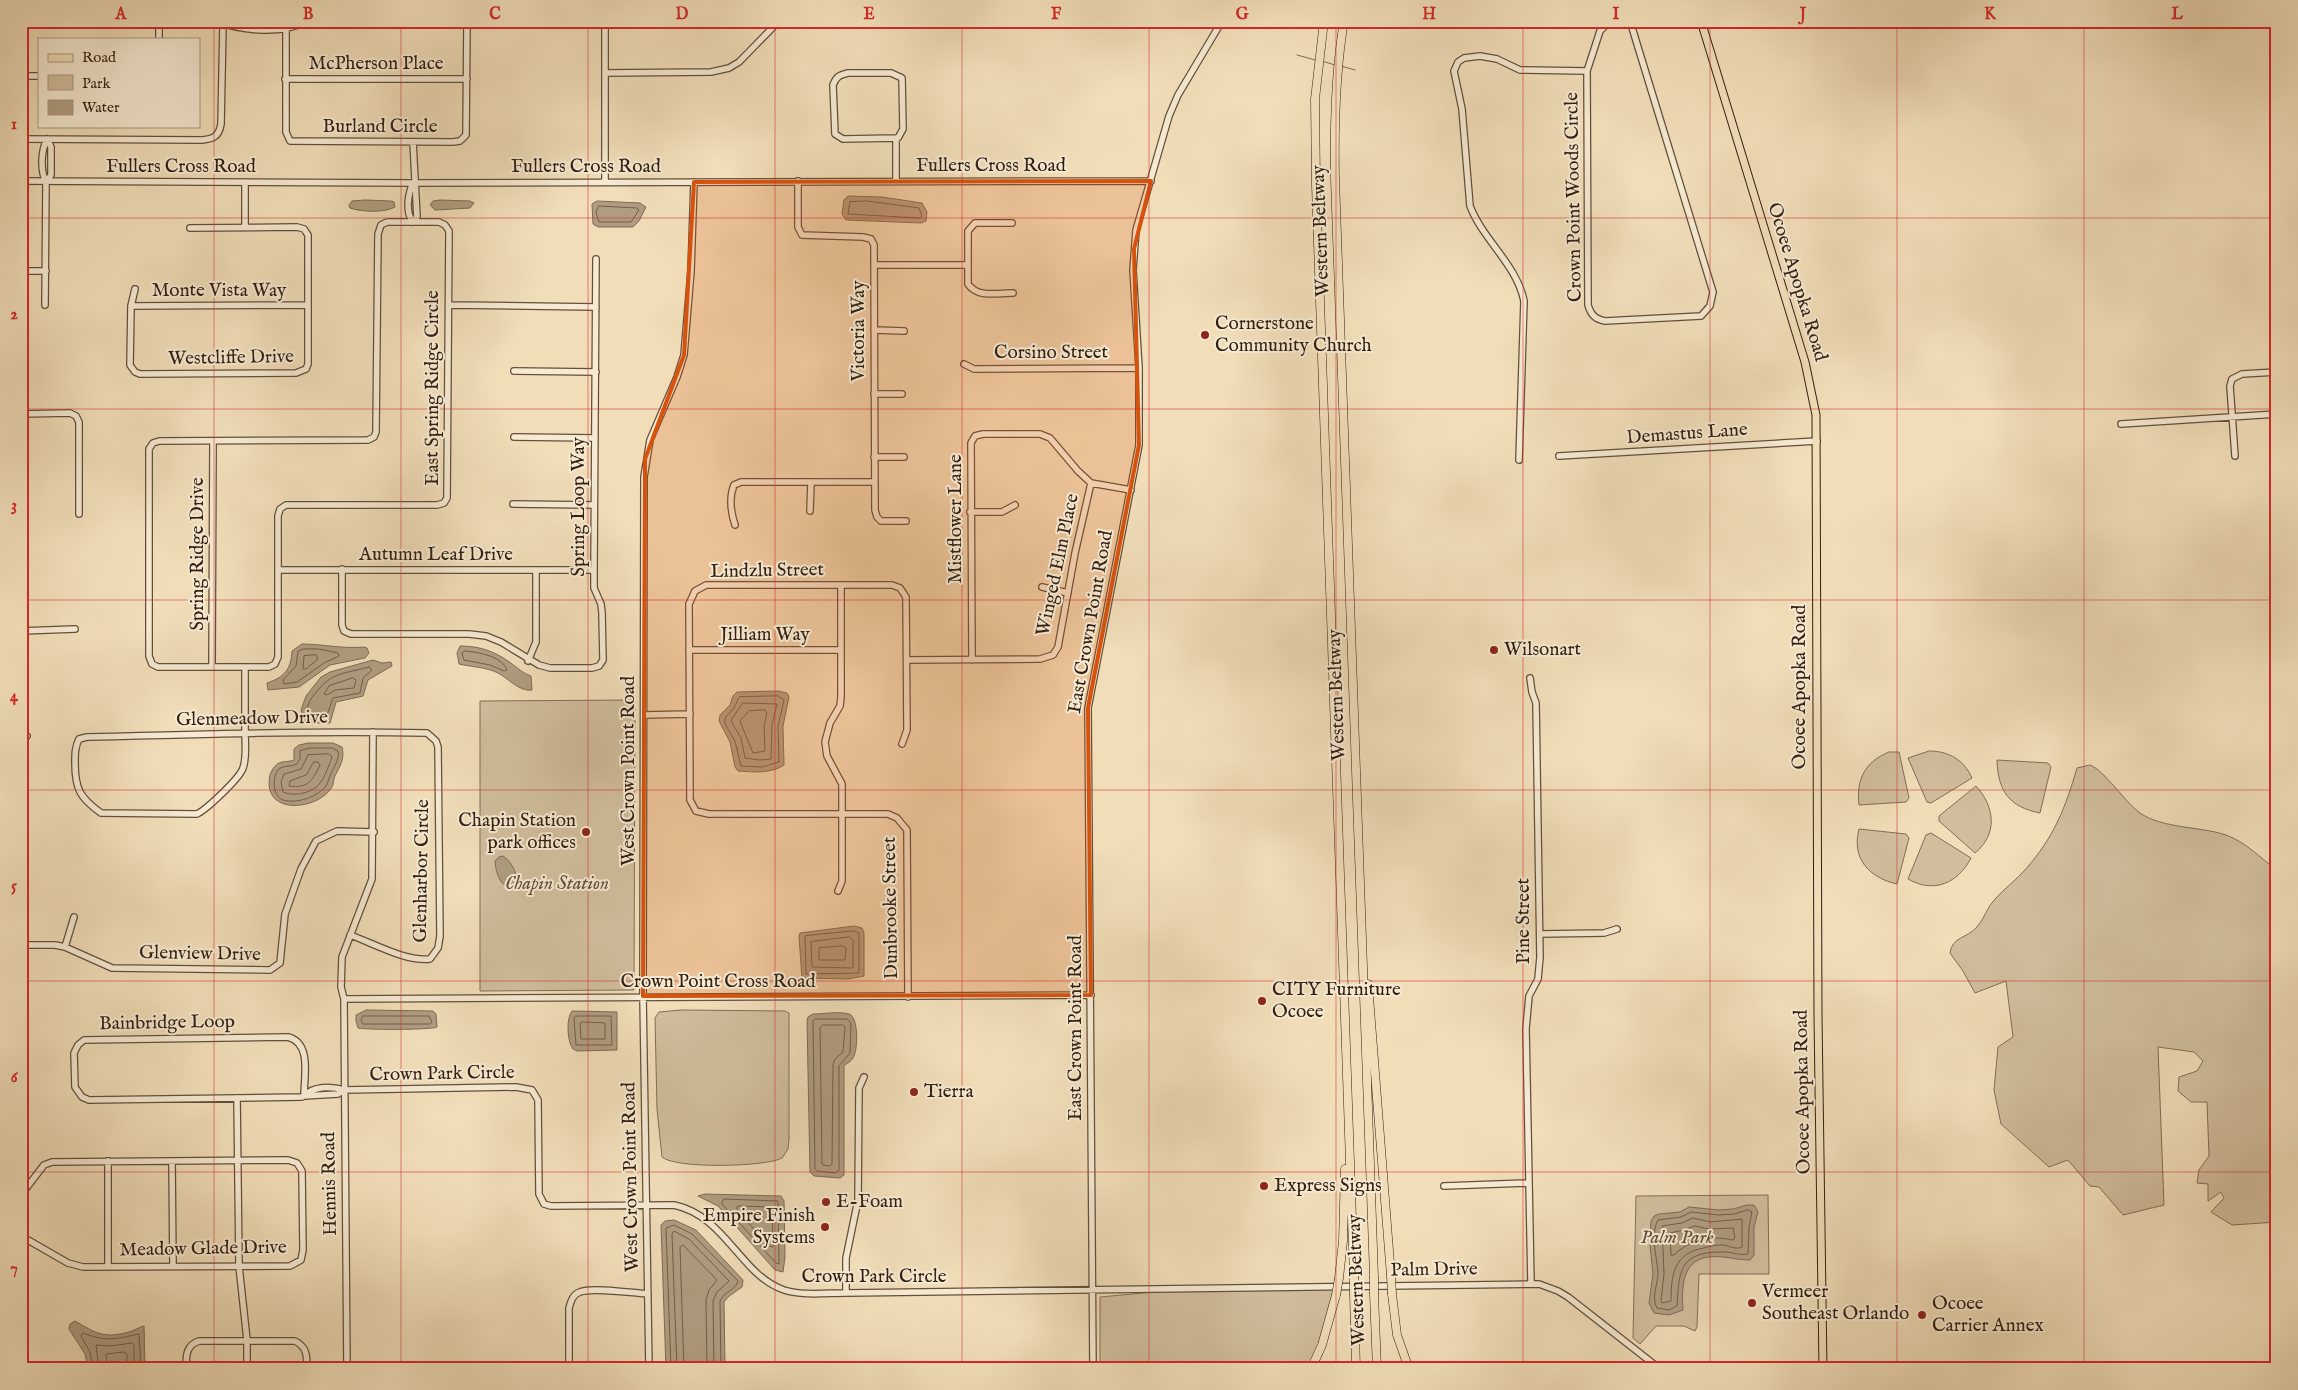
<svg xmlns="http://www.w3.org/2000/svg" width="2298" height="1390" font-family="'IM FELL English',serif">
<rect width="100%" height="100%" fill="#f1deb9"/>
<filter id="stains"><feTurbulence type="fractalNoise" baseFrequency=".004" numOctaves="4"/><feColorMatrix values="0 0 0 0 .2 0 0 0 0 .09 0 0 0 0 .02 0 0 0 .5 -.17"/></filter>
<radialGradient id="worn" r=".72"><stop offset=".6" stop-color="#630" stop-opacity="0"/><stop offset="1" stop-color="#630" stop-opacity=".3"/></radialGradient>
<path fill="#d1be9d" stroke="#826e58" d="M635,700L634,990L480,991V701Z
M1929,751C1949,751 1964,760 1972,778L1931,803L1927,802L1908,758Z
M1889,752H1899L1909,798L1906,802L1859,805C1856,779 1865,762 1889,752Z
M1997,760L2048,763L2051,767L2040,813C2009,807 1998,791 1997,760Z
M2090,765C2105,771 2124,801 2140,813C2164,829 2199,826 2226,835C2246,842 2260,858 2277,870V1155L2271,1158V1177L2277,1185V1222L2232,1225L2211,1212L2224,1198L2221,1192L2208,1201V1184L2197,1183L2199,1170L2209,1156L2207,1102H2191L2178,1091L2179,1077L2197,1071L2203,1061L2194,1052L2158,1047L2164,1205L2123,1215L2099,1187L2090,1186L2068,1160L2049,1167L2001,1124L1994,1090L1998,1047L2013,1037L2006,981L1975,993L1963,971L1950,953C1952,937 1967,938 1976,928C1984,920 1987,907 1995,899C2004,889 2016,880 2025,870C2054,837 2065,809 2077,768Z
M1976,786C1995,807 1998,834 1975,853L1939,821V816Z
M1859,829L1906,834L1909,838L1897,884C1870,878 1851,859 1859,829Z
M1931,833L1971,858C1958,883 1934,894 1908,879L1926,835Z
M681,1010L785,1011L789,1013V1139L788,1149L782,1158C766,1167 675,1169 662,1157L657,1109L655,1018L659,1012Z
M1768,1195L1769,1274H1699L1697,1327L1695,1331L1684,1326H1656L1640,1344L1633,1338L1636,1196Z
M1338,1286L1311,1369H1100V1297L1175,1290Z"/>
<path fill="#b09d81" stroke="#7e6b55" d="M848,196L882,197L922,203L927,212L926,221L921,223L846,220L842,214L844,200Z
M365,200L391,201L394,202L395,207C385,213 361,212 350,208L349,205L352,201Z
M440,200L470,201L474,203L470,208L435,210L430,205L433,201Z
M597,201L640,203L646,207L639,221L633,227H598L593,224L592,204Z
M302,644C323,644 342,649 364,647L367,648L369,653L365,658L330,665L299,687L268,690L267,683C285,677 291,669 292,651Z
M460,646C477,646 491,650 505,659C515,665 520,672 531,676L532,690C520,692 509,679 498,673C486,667 472,667 459,664L457,653Z
M373,660L382,663L391,662L392,666L368,680L363,696L336,702L330,723H309L304,720L301,710L306,696L321,677L330,672Z
M778,691L787,693L789,697L783,726L784,765C771,774 753,772 738,771L735,767L730,742L719,721L720,715L730,705L733,696L737,692Z
M308,743H333L342,747C345,759 340,766 335,776C333,780 334,784 332,787C318,811 261,816 270,775C271,771 275,765 279,763C283,761 290,762 294,760V749L299,745Z
M503,856C512,862 521,878 514,889C500,887 496,874 495,861L499,857Z
M854,926L862,928L864,933V976L848,979L802,978L799,937L800,933Z
M366,1010L433,1011L436,1014L437,1027C432,1030 367,1030 358,1028L356,1021V1015Z
M572,1011L617,1012V1050L577,1051L573,1049C567,1042 566,1018 572,1011Z
M813,1014C824,1014 839,1011 849,1014C859,1017 858,1051 853,1058C851,1062 847,1063 844,1066V1175L840,1178L814,1176L810,1172L807,1021L808,1017Z
M705,1194L781,1196L784,1201L785,1257L783,1272L775,1270L718,1206L698,1196Z
M1747,1205H1754L1758,1212L1754,1227V1255L1750,1260C1740,1260 1732,1258 1723,1257C1684,1253 1681,1279 1683,1310L1669,1315L1654,1313L1649,1303L1653,1274L1650,1245L1651,1221L1654,1216L1659,1214L1680,1212L1689,1207L1719,1210L1733,1209Z
M674,1220L696,1230L743,1280L742,1287L728,1297L724,1302L725,1369H666L661,1225L665,1221Z
M75,1321C96,1333 103,1339 129,1332C134,1331 139,1327 144,1326L145,1369H88L85,1354L69,1329L70,1324Z"/>
<g fill="none" stroke-linecap="round" stroke-linejoin="round">
<path stroke="#715e4a" stroke-width="1" d="M867,201L919,208L922,216L919,218L848,214L850,202Z
M599,206L637,208L639,210L631,222H599L596,213Z
M319,649L338,653L339,656L324,663L297,682L284,684L283,680L296,666L298,651L303,649Z
M465,651C478,652 502,656 507,670L504,671L490,665L464,660L462,653Z
M316,655L318,659L306,669H303L304,656Z
M369,667L372,670L363,678L360,693L333,698L326,718L308,717C305,709 309,701 314,695C331,672 343,674 369,667Z
M353,678L356,680L354,688L335,690L327,695L324,694L329,686Z
M778,696L784,700L778,726L779,762L762,767L741,766L735,741L725,724V718L734,708L739,697Z
M743,703L777,704L772,725L771,759L760,760L745,758L741,738L731,721Z
M765,710L767,713L764,726L765,751L753,753L740,721L749,711Z
M310,748H332L338,751C340,760 333,767 330,776C328,780 328,783 326,786C317,797 297,804 283,800C272,796 272,776 279,769C284,765 292,767 297,764L300,759V751Z
M329,754L332,757C329,765 325,777 320,783C313,793 294,797 283,792L281,782L284,774L301,769L308,755Z
M314,762H318L320,765C313,779 309,789 289,786L290,781L306,775Z
M854,931L859,933V973L806,974L805,936Z
M850,937L853,940V968L812,967L811,942Z
M843,946L846,948L845,960H819V948Z
M363,1016H429L432,1022L430,1024H363L361,1021Z
M576,1016H611L612,1045H576L574,1018Z
M815,1019H847L851,1023L850,1053L839,1066V1170L836,1173L817,1171L815,1169L813,1022Z
M583,1022L605,1023V1039H581L580,1024Z
M823,1025H843L845,1027L843,1052L835,1059L833,1065L832,1164L830,1166L823,1165L822,1163L820,1028Z
M724,1199L778,1201L779,1264L776,1263L722,1204Z
M738,1206L772,1207L773,1247L769,1246L737,1210Z
M1748,1210L1752,1212L1749,1227L1748,1254C1738,1256 1730,1251 1721,1252C1679,1252 1679,1272 1677,1306L1669,1310L1657,1308C1651,1297 1658,1284 1658,1272C1657,1257 1650,1235 1658,1220L1681,1217L1691,1212L1719,1215L1734,1214Z
M1693,1218L1710,1222L1742,1219V1247C1736,1250 1730,1246 1723,1245C1717,1245 1710,1246 1704,1248C1674,1253 1671,1275 1671,1301L1662,1303L1661,1300L1664,1274L1662,1226L1682,1223Z
M1695,1226L1709,1229L1733,1228L1735,1238L1732,1240C1712,1235 1689,1240 1674,1255H1671L1670,1233L1684,1230Z
M93,1369L90,1352L81,1336L83,1333C106,1342 116,1339 139,1334L141,1369
M99,1369L96,1345L110,1346L132,1343L134,1345V1369
M107,1369L106,1354L124,1352L127,1354V1369
M671,1369L666,1228L674,1225L692,1234L738,1281C736,1290 723,1292 720,1301L721,1369
M677,1369L672,1234L674,1231L689,1239L729,1281L717,1292L713,1301L714,1369
M684,1369L680,1247L683,1245L717,1280L709,1290L706,1300L707,1369"/>
<path stroke="#7e6b55" stroke-width="1" d="M1297,55L1315,60
M1322,61L1335,65
M1341,66L1355,70"/>
<defs>
<path id="minor" d="M215,21C243,31 281,35 307,21
M605,21V182
M1610,21L1600,31L1587,71L1588,305C1591,315 1595,319 1605,321L1701,316L1710,306L1713,292L1630,21
M286,29V132L290,141L453,142L460,141L466,135L467,21
M159,39V21
M605,73L711,72L729,68L739,62L779,21
M848,73H891L902,78L903,129L898,138L843,139L835,134L833,85C836,77 839,75 848,73Z
M21,76H39
M285,79H467
M896,138V181
M21,139L202,140C214,139 219,136 221,124L223,24
M413,142L417,217L413,222
M21,181L413,183L1151,181
M798,181V227L802,235L863,237L871,239L874,245L875,510L877,517L881,521H906
M245,182V227
M387,222H439L445,225L449,231L447,498L444,503L437,505H286L280,509L278,516V657L275,664L269,667H158L152,664L149,656V449L153,443L159,441L368,440L374,437L376,432L378,234L381,225Z
M413,222C405,212 408,194 413,183
M1012,223H975L968,231V284C977,298 997,293 1013,293
M874,265H968
M21,271H46
M2276,283H2277
M135,289L131,306L130,365L135,372L140,374L296,373L306,369L308,364V235L304,229L297,227L190,228
M45,305L46,182C40,170 41,151 47,139L51,147V175L46,182
M449,305L596,307
M131,306L308,305
M874,330L904,331
M964,364L974,369L1139,368
M514,371L596,372
M874,394H902
M21,414L70,413L76,416L79,422V514
M2121,424L2277,414
M514,437L595,438
M1559,456L1817,441
M2235,456L2230,386L2232,379L2242,374L2277,372
M874,457H904
M1519,460L1524,301C1517,265 1483,240 1470,206L1462,109L1454,71L1458,62L1464,58L1480,56L1497,59L1520,70L1587,71
M513,504L594,505
M810,511L811,482
M970,512H1002L1015,505
M735,525C731,513 729,497 734,485L741,482H874
M342,569V625L344,631L351,634H469L486,636L501,642L539,665L550,668H592L599,666L603,660L602,613L601,604L594,588V570L596,259
M278,570H594
M1042,587L1068,593
M21,631L75,629
M689,650H841
M907,660L1040,659L1053,655L1058,647L1075,553L1091,483
M972,660L971,443L975,436L983,434H1040L1050,438L1078,471L1091,483L1131,490
M528,661L536,642V570
M212,667L213,441
M245,667C245,689 245,711 245,733C245,744 247,757 243,768C240,778 207,809 197,814L101,813C80,798 75,789 75,763C75,754 75,747 79,739L87,737C200,734 314,731 427,733L436,741L438,747L440,936L438,948L430,959C406,962 373,943 350,935
M1530,678L1532,692L1536,703L1540,957L1538,979L1529,996L1526,1029L1531,1283
M645,715L690,714
M21,733L27,736
M902,744L907,730L906,597L900,588L892,585H706L695,591L689,604L690,800L696,811L709,814H888L897,818L907,830L908,997
M838,891L842,881V784L827,756L825,742L830,723L840,706L841,697V585
M1540,934L1604,933L1617,929
M21,945H55L65,947L112,968L270,970L280,963L285,914L301,869L316,841L337,831L374,832
M65,947L74,917
M344,999L1091,995
M288,1037C312,1043 304,1077 304,1096L302,1097L89,1100L82,1097L75,1087L74,1053L78,1045L84,1040Z
M304,1096C313,1086 331,1086 344,1090L516,1087L532,1090L538,1100L539,1194L544,1204L551,1206L674,1205C726,1216 740,1275 784,1290C803,1296 826,1293 846,1293L1539,1284L1558,1291L1568,1297L1660,1369
M304,1096L338,1094L344,1090
M237,1098L239,1266L247,1340V1369
M108,1161V1266
M172,1161L173,1266
M1444,1186L1529,1183
M21,1195L44,1165L52,1162L288,1160L297,1163L302,1171L303,1250L301,1260L290,1266L83,1267L68,1263L28,1240L21,1239
M846,1293V1258L858,1200L859,1088L864,1077
M186,1369C186,1356 186,1345 199,1341H295C307,1347 307,1356 307,1369
M347,1369L344,999L341,987L342,957L372,879L373,732
M569,1369V1308C571,1301 573,1294 580,1292C592,1287 634,1293 648,1294
M649,1369L643,996L644,477L650,440L677,377L684,355L691,271L694,182
M1093,1369L1088,708L1139,445V368L1133,270L1136,230L1169,116L1178,95L1222,21"/>
<path id="major" d="M1701,21L1805,362L1816,415L1818,1016L1823,1369"/>
<path id="highway" d="M1324,21L1315,99L1316,185L1354,1277
M1344,21C1335,74 1334,126 1335,179L1374,1277
M1368,984L1391,1276
M1339,1278L1343,1241L1345,1169
M1374,1294L1377,1369
M1392,1294L1397,1335L1409,1369
M1354,1295L1356,1369
M1311,1369L1322,1345L1336,1295"/>
</defs>
<use href="#minor" stroke="#624f3c" stroke-width="8"/>
<use href="#major" stroke="#321f13" stroke-width="9"/>
<use href="#highway" stroke="#321f13" stroke-width="9"/>
<use href="#minor" stroke="#f6ead2" stroke-width="5.5"/>
<use href="#major" stroke="#f1deb9" stroke-width="7"/>
<use href="#highway" stroke="#f1deb9" stroke-width="8"/>
<defs>
<path id="highway-bridge" d="M1391,1276L1392,1294
M1354,1277V1295
M1374,1277V1294
M1336,1295L1339,1278"/>
</defs>
<use href="#highway-bridge" stroke="#321f13" stroke-width="9" stroke-linecap="butt"/>
<use href="#highway-bridge" stroke="#f1deb9" stroke-width="8"/>
</g>
<path fill="#d6530d" fill-opacity="0.2" stroke="#d6530d" stroke-width="4" stroke-linejoin="round" d="M1151,181L1134,249L1139,445L1088,708L1091,995L643,996L645,459L684,355L694,182Z"/>
<path fill="none" stroke="#d62828" stroke-width="1" stroke-opacity="0.55" d="M214,21V1369M401,21V1369M588,21V1369M775,21V1369M962,21V1369M1149,21V1369M1336,21V1369M1523,21V1369M1710,21V1369M1897,21V1369M2084,21V1369M21,218H2277M21,409H2277M21,600H2277M21,790H2277M21,981H2277M21,1172H2277"/>
<g fill="#8f2418" stroke="#f6ead2" stroke-width="2">
<circle cx="1205" cy="335" r="5"/>
<circle cx="1494" cy="650" r="5"/>
<circle cx="586" cy="832" r="5"/>
<circle cx="1262" cy="1001" r="5"/>
<circle cx="914" cy="1092" r="5"/>
<circle cx="1264" cy="1186" r="5"/>
<circle cx="826" cy="1202" r="5"/>
<circle cx="825" cy="1227" r="5"/>
<circle cx="1752" cy="1303" r="5"/>
<circle cx="1922" cy="1315" r="5"/>
</g>
<g text-anchor="middle" dominant-baseline="central" stroke-width="4" stroke-linejoin="round" paint-order="stroke">
<g font-size="19" fill="#321f13" stroke="#f6ead2">
<text x="376" y="64">McPherson Place</text>
<text x="380" y="127">Burland Circle</text>
<text x="991" y="166">Fullers Cross Road</text>
<text x="181" y="167">Fullers Cross Road</text>
<text x="586" y="167">Fullers Cross Road</text>
<text transform="translate(1574 197) rotate(-91)">Crown Point Woods Circle</text>
<text transform="translate(1321 231) rotate(-92)">Western Beltway</text>
<text transform="translate(1797 282) rotate(73)">Ocoee Apopka Road</text>
<text x="219" y="291">Monte Vista Way</text>
<text transform="translate(859 331) rotate(-90)">Victoria Way</text>
<text x="1051" y="353">Corsino Street</text>
<text transform="translate(231 358) rotate(-1)">Westcliffe Drive</text>
<text transform="translate(433 388) rotate(-90)">East Spring Ridge Circle</text>
<text transform="translate(1687 434) rotate(-4)">Demastus Lane</text>
<text transform="translate(579 507) rotate(-90)">Spring Loop Way</text>
<text transform="translate(956 519) rotate(-90)">Mistflower Lane</text>
<text transform="translate(198 554) rotate(-90)">Spring Ridge Drive</text>
<text x="436" y="555">Autumn Leaf Drive</text>
<text transform="translate(1058 565) rotate(-78)">Winged Elm Place</text>
<text transform="translate(767 571) rotate(-1)">Lindzlu Street</text>
<text transform="translate(1091 622) rotate(-80)">East Crown Point Road</text>
<text x="765" y="635">Jilliam Way</text>
<text transform="translate(1800 687) rotate(-90)">Ocoee Apopka Road</text>
<text transform="translate(1337 695) rotate(-92)">Western Beltway</text>
<text transform="translate(252 719) rotate(-1)">Glenmeadow Drive</text>
<text transform="translate(629 771) rotate(-90)">West Crown Point Road</text>
<text transform="translate(422 871) rotate(-89)">Glenharbor Circle</text>
<text transform="translate(891 908) rotate(-91)">Dunbrooke Street</text>
<text transform="translate(1524 921) rotate(-90)">Pine Street</text>
<text transform="translate(200 954) rotate(1)">Glenview Drive</text>
<text x="718" y="982">Crown Point Cross Road</text>
<text transform="translate(167 1023) rotate(-1)">Bainbridge Loop</text>
<text transform="translate(1076 1028) rotate(-90)">East Crown Point Road</text>
<text transform="translate(442 1074) rotate(-1)">Crown Park Circle</text>
<text transform="translate(1803 1092) rotate(-91)">Ocoee Apopka Road</text>
<text transform="translate(631 1177) rotate(-91)">West Crown Point Road</text>
<text transform="translate(330 1184) rotate(-91)">Hennis Road</text>
<text transform="translate(203 1249) rotate(-1)">Meadow Glade Drive</text>
<text transform="translate(1434 1270) rotate(-1)">Palm Drive</text>
<text x="874" y="1277">Crown Park Circle</text>
<text transform="translate(1357 1280) rotate(-92)">Western Beltway</text>
</g>
<g font-size="19" fill="#321f13" stroke="#f6ead2" text-anchor="start">
<text x="1215" y="324">Cornerstone<tspan x="1215" dy="22">Community Church</tspan></text>
<text x="1504" y="650">Wilsonart</text>
<text x="576" y="821" text-anchor="end">Chapin Station<tspan x="576" dy="22">park offices</tspan></text>
<text x="1272" y="990">CITY Furniture<tspan x="1272" dy="22">Ocoee</tspan></text>
<text x="924" y="1092">Tierra</text>
<text x="1274" y="1186">Express Signs</text>
<text x="836" y="1202">E-Foam</text>
<text x="815" y="1216" text-anchor="end">Empire Finish<tspan x="815" dy="22">Systems</tspan></text>
<text x="1762" y="1292">Vermeer<tspan x="1762" dy="22">Southeast Orlando</tspan></text>
<text x="1932" y="1304">Ocoee<tspan x="1932" dy="22">Carrier Annex</tspan></text>
</g>
<g font-size="19" font-style="italic" fill="#624f3c" stroke="#f6ead2">
<text x="557" y="884">Chapin Station</text>
<text x="1677" y="1238">Palm Park</text>
</g>
</g>
<rect width="2298" height="1390" fill="none" stroke="#f1deb9" stroke-width="55"/>
<rect x="38" y="38" width="162" height="90" fill="#f6ead2" stroke="#a89986"/>
<rect x="48" y="54" width="25" height="8" fill="#f1deb9" stroke="#a89986"/>
<text x="82" y="62" font-size="15" fill="#321f13">Road</text>
<rect x="48" y="75" width="25" height="15" fill="#d1be9d" stroke="#a89986"/>
<text x="82" y="88" font-size="15" fill="#321f13">Park</text>
<rect x="48" y="100" width="25" height="15" fill="#b09d81" stroke="#a89986"/>
<text x="82" y="112" font-size="15" fill="#321f13">Water</text>
<rect x="28" y="28" width="2242" height="1334" fill="none" stroke="#d62828" stroke-width="2"/>
<g font-size="16" text-anchor="middle" font-weight="bold" fill="#d62828">
<text x="121" y="19">A</text>
<text x="308" y="19">B</text>
<text x="495" y="19">C</text>
<text x="682" y="19">D</text>
<text x="869" y="19">E</text>
<text x="1056" y="19">F</text>
<text x="1242" y="19">G</text>
<text x="1429" y="19">H</text>
<text x="1616" y="19">I</text>
<text x="1803" y="19">J</text>
<text x="1990" y="19">K</text>
<text x="2177" y="19">L</text>
<text x="14" y="129">1</text>
<text x="14" y="319">2</text>
<text x="14" y="510">3</text>
<text x="14" y="701">4</text>
<text x="14" y="891">5</text>
<text x="14" y="1082">6</text>
<text x="14" y="1273">7</text>
</g>
<rect width="100%" height="100%" filter="url(#stains)"/>
<rect width="100%" height="100%" fill="url(#worn)"/>
</svg>
